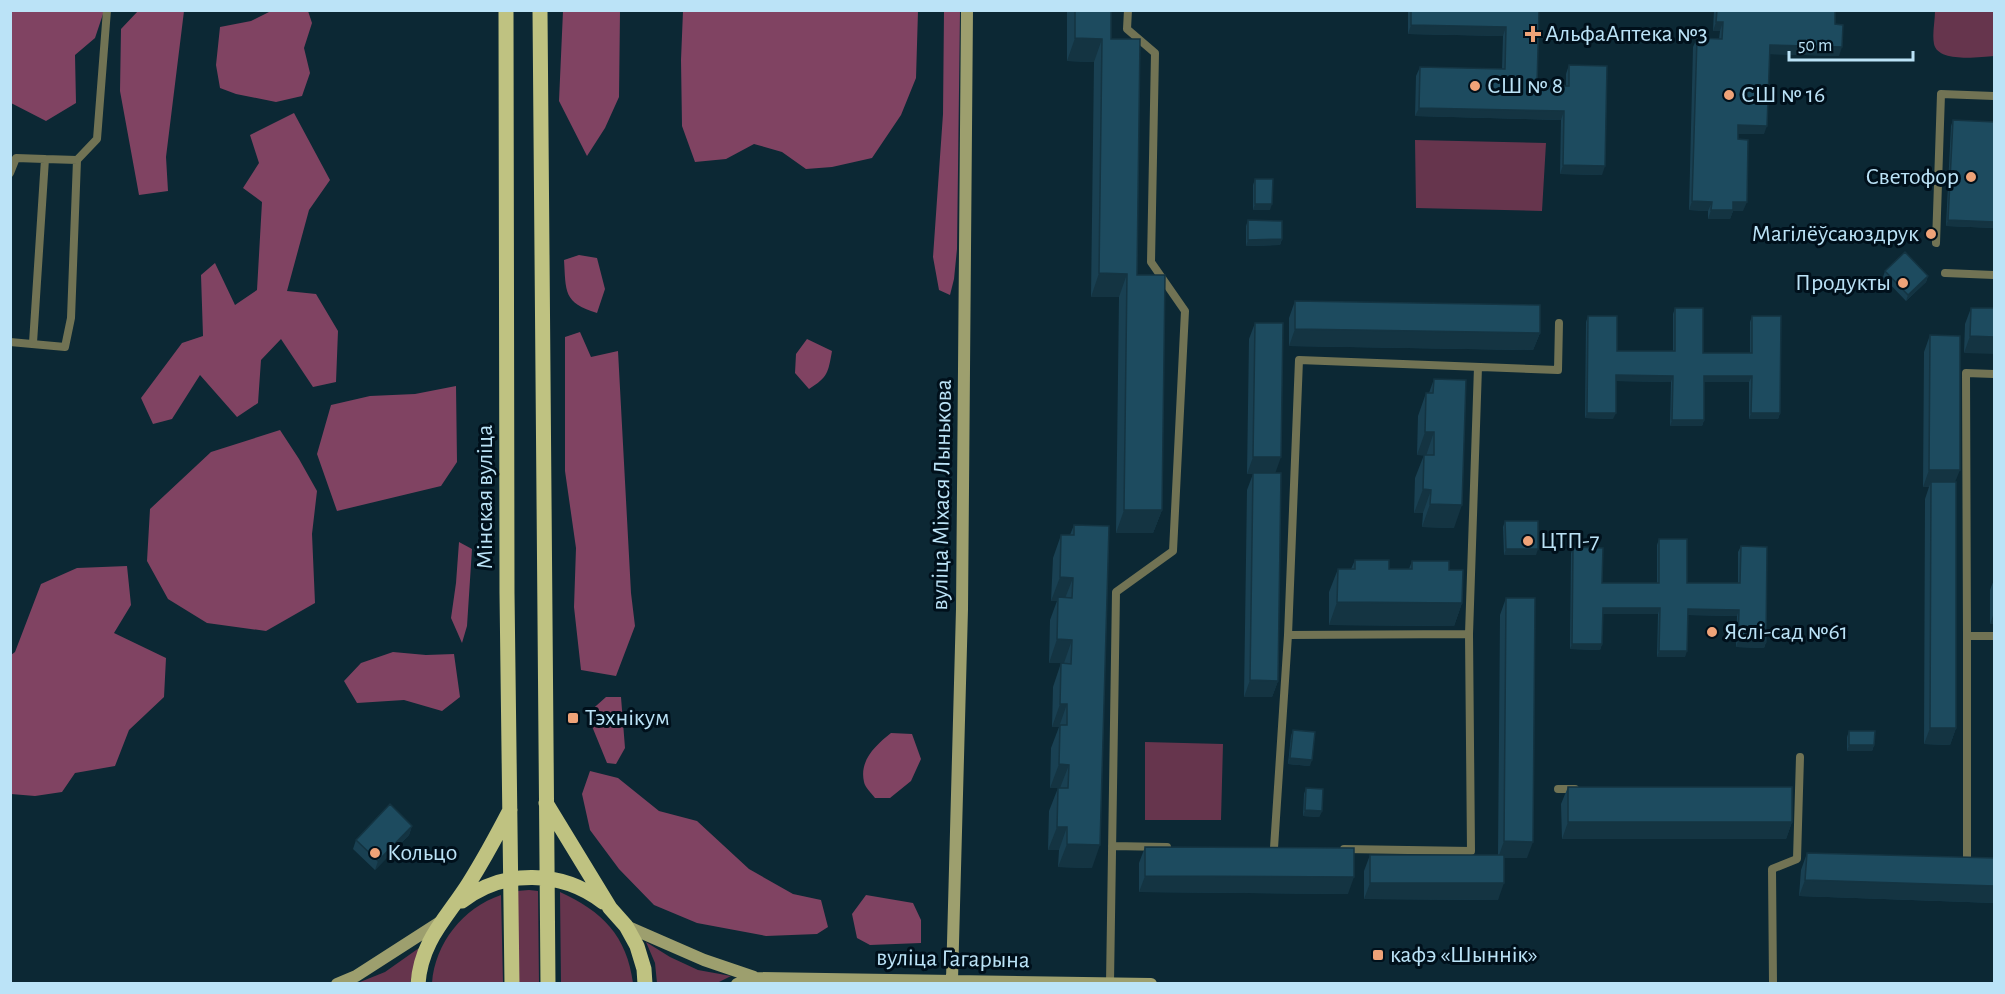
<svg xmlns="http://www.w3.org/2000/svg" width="2005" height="994" font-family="'Alegreya Sans',sans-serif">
<rect width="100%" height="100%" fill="#0c2834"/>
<path fill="#66354d" d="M1935,11H1994V56C1979,57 1938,63 1934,44C1932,34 1935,21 1935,11Z
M1415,140L1546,143L1542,211L1416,208Z
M1145,742L1223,744L1221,820H1145Z
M529,890L538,891L539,983H519L517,891Z
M560,892C602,911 627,936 633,983H561Z
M501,895L503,983H432C435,943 463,908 501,895Z
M646,942L670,957L698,970L731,976L717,983H657L655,963Z
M419,948L410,983L355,984L385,972Z"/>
<path fill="#804362" d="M10,11H104L95,38L75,55L76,103L46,121L11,103Z
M138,11H184L166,157L168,191L139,195L120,91L121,29Z
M271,11H308L312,23L304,48L310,73L302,96L276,102L236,94L220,88L216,65L220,27L251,21Z
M563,11H620L619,97L605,128L587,156L559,101Z
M683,11H918L916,78L901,115L872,158L832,167L806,169L782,152L754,144L726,159L695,162L682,126L681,60Z
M944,11H960L957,249L954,279L950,295L939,290L933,257L943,114Z
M294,113L330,180L309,210L287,291L316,294L338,331L336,382L313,387L281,339L261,360L258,403L237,417L200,375L172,419L153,424L141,398L182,343L203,336L201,275L215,263L235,305L257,290L262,202L243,188L259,163L250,135Z
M579,255L597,258L605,289L597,313C563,303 566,291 564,260Z
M580,332L591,357L618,351L631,593L635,626L616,676L581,670L574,607L576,548L565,471V337Z
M807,339L832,351C828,373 828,377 809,389L795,373L796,354Z
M456,386L457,462L441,486L337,511L317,454L331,405L370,396L415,394Z
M280,430L299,459L317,491L312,534L315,603L266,631L207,623L168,599L147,561L150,509L211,452Z
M459,542L472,549L467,626L462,643L451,618L456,583Z
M127,566L131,605L114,633L166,658L164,697L129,730L115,766L75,773L62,792L35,796L11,794V655L15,652L41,584L77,568Z
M393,652L426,655L454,654L460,697L442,711L404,700L357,703L344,681L361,663Z
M606,697H621L625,748L616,764L607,763L587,714Z
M891,733L912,734L921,759L911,781L890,798H875C871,793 865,787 864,782C859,760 876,745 891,733Z
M590,771L618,778L659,811L697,821L749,869L793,894L821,900L828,927L817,934L766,936L697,923L654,905L619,869L590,830L582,794Z
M866,895L913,903L921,920V943L870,945L857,938L852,914Z"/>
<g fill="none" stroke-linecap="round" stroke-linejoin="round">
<path stroke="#717354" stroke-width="8" d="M45,159L77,160
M10,173L16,158L45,159L33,343
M1936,243L1941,94L1994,96
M1945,273L1994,275
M10,342L65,347L71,318L77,160L97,139L107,10
M1994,374L1966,373L1967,636H1994
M1469,634L1478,367
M1288,635L1299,360L1558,370L1559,323
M1967,636V859
M1558,789H1575
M1112,846L1167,847
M1274,848L1288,635L1469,634L1471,851L1344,849
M1110,983L1116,592L1173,551L1185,311L1151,262L1155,53L1127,29L1128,10
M1773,984L1772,869L1797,859L1800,757"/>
<path stroke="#9d9f6e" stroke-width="12" d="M626,926L704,960L754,977
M952,980L962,609L967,10
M337,984L356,976L440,922
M737,984L755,978L1151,984"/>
<path stroke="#bfc281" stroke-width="15" d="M506,10L507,593L512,984
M540,10L548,984
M546,803L610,908L626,926L637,946L644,969L645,984
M462,901C504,869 561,870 603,902
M418,984C421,940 447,918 469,883C484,859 497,835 510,810"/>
</g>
<path fill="#194052" d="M1067,10H1111V39L1162,510L1153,533H1116L1119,297H1091L1094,62L1067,61Z
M1408,10H1539L1537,86H1566V74L1569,65L1602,175L1560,174L1561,120L1415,116L1416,76L1420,67L1502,69L1503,36L1408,34Z
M1714,10H1835V24L1839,56L1769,54L1764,134H1738L1743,211H1733L1730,219H1708V211L1689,210L1693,47L1697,38L1719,39L1720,31H1713Z
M1953,120L1995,122V228L1946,226L1951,126Z
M1255,179L1270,210H1253V185Z
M1248,220L1282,239L1280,245L1246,246V226Z
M1885,271L1928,276L1926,282L1906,301L1883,277Z
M1295,301L1540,333L1533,350L1289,346V318Z
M1675,308L1703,353H1750V322L1752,316L1780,413L1778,419H1749V382H1704V420L1702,426H1670L1671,382L1616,381L1613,419L1585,418L1586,322L1588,316L1617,351H1673V314Z
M1971,308H1995L1964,353L1965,324Z
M1255,323L1275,473L1278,681L1272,697H1244L1247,490L1253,474H1247L1249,339Z
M1930,335L1955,482L1956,728L1950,745L1924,744L1925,499L1929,487H1923L1924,352Z
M1434,379L1454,528L1422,527L1423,513H1414L1415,478L1424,455H1417L1418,416L1426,393H1429Z
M1505,521L1536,555H1504L1503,527Z
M1074,525L1092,868L1058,867L1059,850H1048L1049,811L1058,788H1060H1050L1051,748L1059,727H1052L1053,687L1061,663H1064H1049L1050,620L1057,601H1051L1053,558L1061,535H1070Z
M1659,539L1687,583H1738V552L1741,546L1766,642L1764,648L1736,647L1737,616L1688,615L1685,657H1657L1658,614H1602V644L1600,650L1570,649L1571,553L1573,547L1602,583H1657V545Z
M1355,560L1389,569H1409L1412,561L1449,570L1462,603L1454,626L1329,625V592L1338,569H1351Z
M1995,577V624H1990V590Z
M1506,598L1527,858H1504L1498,900L1364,899V871L1370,855H1498L1500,615Z
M1293,730L1310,766L1288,764L1291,736Z
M1849,731L1874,745L1872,751H1847V737Z
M1568,787L1792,822L1786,839H1562L1561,804Z
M1306,788L1322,811L1319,817L1303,816L1304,794Z
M412,826L409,835L375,870L353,849L356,840Z
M1145,847L1348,894L1139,892V863Z
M1807,853L1995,858V903L1799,896L1801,870Z"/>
<path fill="#143442" d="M1716,22H1723L1720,31H1713Z
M1411,25L1506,27L1503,36L1408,34Z
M1075,38L1102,39L1094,62L1067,61Z
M1770,45L1842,47L1839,56L1766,54Z
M1419,108L1564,111L1561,120L1415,116Z
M1738,125L1767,126L1764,134H1735Z
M1563,165L1605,166L1602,175L1560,174Z
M1692,201L1712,202L1708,211L1689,210Z
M1733,202H1747L1743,211H1733L1730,219H1708L1711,210Z
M1255,204H1272L1270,210H1253Z
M1948,220L1995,222V228L1946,226Z
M1282,239L1280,245L1246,246L1248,240Z
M1099,273L1127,274L1119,297H1091Z
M1928,276L1926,282L1906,301L1908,295Z
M1295,329L1540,333L1533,350L1289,346Z
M1970,336L1995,337V354L1964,353Z
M1616,375L1673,376L1671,382L1614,381Z
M1704,376H1752L1749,382H1702Z
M1587,413H1616L1613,419L1585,418Z
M1751,413H1780L1778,419H1749Z
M1672,420H1704L1702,426H1670Z
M1425,432H1434L1426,456L1417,455Z
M1253,457H1281L1275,474H1247Z
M1929,470H1960L1953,487L1931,482L1929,487H1923Z
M1423,489L1431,490L1423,513H1414Z
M1430,504L1462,505L1454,528L1422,527Z
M1124,510H1162L1153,533H1116Z
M1506,549H1538L1536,555H1504Z
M1060,577L1073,578L1064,601L1058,597L1057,601H1051Z
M1337,602L1462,603L1454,626L1329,625Z
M1603,608H1660L1658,614H1600Z
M1688,609L1739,610L1737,616L1686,615Z
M1995,610V624H1990Z
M1057,639L1072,640L1064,663H1049Z
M1738,641L1766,642L1764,648L1736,647Z
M1572,644H1602L1600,650L1570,649Z
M1659,651H1687L1685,657H1657Z
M1250,680L1278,681L1272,697H1244Z
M1060,704H1067L1059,727H1052Z
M1930,728H1956L1950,745L1924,744Z
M1849,745H1874L1872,751H1847Z
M1290,758L1312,760L1310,766L1288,764Z
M1059,764L1069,765L1060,788H1050Z
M1305,810L1322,811L1319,817L1303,816Z
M1568,822H1792L1786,839H1562Z
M412,826L409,835L375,870L378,861Z
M1057,827H1067L1059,850H1048Z
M1504,841L1533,842L1527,858H1498Z
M1067,844L1100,845L1092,868L1058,867Z
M1145,876L1354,877L1348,894L1139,892Z
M1805,880L1995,886V903L1799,896Z
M1370,883H1504L1498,900L1364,899Z"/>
<path fill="#1d4b5f" stroke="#143442" stroke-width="1.5" d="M1075,10H1111V39H1140L1137,275H1165L1162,510H1124L1127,274L1099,273L1102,39L1075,38Z
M1411,10H1539L1537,86H1569V65L1607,66L1605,166L1563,165L1564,111L1419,108L1420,67L1505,69L1506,27L1411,25Z
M1717,10H1835V24L1843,25L1842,47L1770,45L1767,126L1738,125V139L1748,140L1747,202H1733V210H1711L1712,202L1692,201L1697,38L1722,39L1723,22H1716Z
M1953,120L1995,122V222L1948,220Z
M1255,179H1273L1272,204H1255Z
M1248,220L1282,221V239L1248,240Z
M1905,252L1928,276L1908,295L1885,271Z
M1295,301L1540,305V333L1295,329Z
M1675,308H1703V353H1752V316H1781L1780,413H1751L1752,376H1704V420H1672L1673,376L1616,375V413H1587L1588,316H1617V351H1675Z
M1971,308H1995V337L1970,336Z
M1255,323H1283L1281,457H1253Z
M1930,335L1960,336V470H1929Z
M1434,379L1466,380L1462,505L1430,504L1431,490L1423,489L1424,455H1434V432H1425L1426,393H1433Z
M1253,473H1281L1278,681L1250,680Z
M1931,482H1956V728H1930Z
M1505,521H1538V549H1506Z
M1074,525L1109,526L1100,845L1067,844V827H1057L1058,788H1068L1069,765L1059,764L1060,725H1067V704H1060L1061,663L1071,664L1072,640L1057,639L1058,597L1072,598L1073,578L1060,577L1061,535H1074Z
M1659,539H1687V583H1740L1741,546L1767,547L1766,642L1738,641L1739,610L1688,609L1687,651H1659L1660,608H1603L1602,644H1572L1573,547L1603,548L1602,583H1659Z
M1355,560H1389V569H1412V561H1449V570H1463L1462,603L1337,602L1338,569H1355Z
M1506,598H1535L1533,842L1504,841Z
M1293,730L1315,732L1312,760L1290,758Z
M1849,731H1875L1874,745H1849Z
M1568,787H1792V822H1568Z
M1306,788L1323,789L1322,811L1305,810Z
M390,804L412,826L378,861L356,840Z
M1145,847L1354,848V877L1145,876Z
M1807,853L1995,858V886L1805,880Z
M1370,855H1504V883H1370Z"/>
<g fill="#efa378" stroke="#00101b" stroke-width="2">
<path d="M1530 25h6v6h6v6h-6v6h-6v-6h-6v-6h6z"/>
<circle cx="1475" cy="86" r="6"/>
<circle cx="1729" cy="95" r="6"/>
<circle cx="1971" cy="177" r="6"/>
<circle cx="1931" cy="234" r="6"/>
<circle cx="1903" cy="283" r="6"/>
<circle cx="1528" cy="541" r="6"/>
<circle cx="1712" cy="632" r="6"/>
<rect x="567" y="712" width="12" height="12" rx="3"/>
<circle cx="375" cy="853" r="6"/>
<rect x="1372" y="949" width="12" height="12" rx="3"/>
</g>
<g text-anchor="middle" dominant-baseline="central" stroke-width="6" stroke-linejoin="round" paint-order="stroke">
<g font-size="24" fill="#bbe3f7" stroke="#00101b" text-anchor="start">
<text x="1545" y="34">АльфаАптека №3</text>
<text x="1487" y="86">СШ № 8</text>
<text x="1741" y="95">СШ № 16</text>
<text x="1959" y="177" text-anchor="end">Светофор</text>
<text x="1919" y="234" text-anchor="end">Магілёўсаюздрук</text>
<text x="1891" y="283" text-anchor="end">Продукты</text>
<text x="1540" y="541">ЦТП-7</text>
<text x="1724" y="632">Яслі-сад №61</text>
<text x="585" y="718">Тэхнікум</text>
<text x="387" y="853">Кольцо</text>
<text x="1390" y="955">кафэ «Шыннік»</text>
</g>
<g font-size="24" fill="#bbe3f7" stroke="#00101b">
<text transform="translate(942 495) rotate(-89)">вуліца Міхася Лынькова</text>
<text transform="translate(485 497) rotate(-90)">Мінская вуліца</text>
<text transform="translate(953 959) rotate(1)">вуліца Гагарына</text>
</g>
</g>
<rect width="2005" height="994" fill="none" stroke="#bbe3f7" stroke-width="24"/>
<path d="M1789 51v9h124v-9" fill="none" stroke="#bbe3f7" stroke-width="3"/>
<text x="1798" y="51" font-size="18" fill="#bbe3f7" stroke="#00101b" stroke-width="4.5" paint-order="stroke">50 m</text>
</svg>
